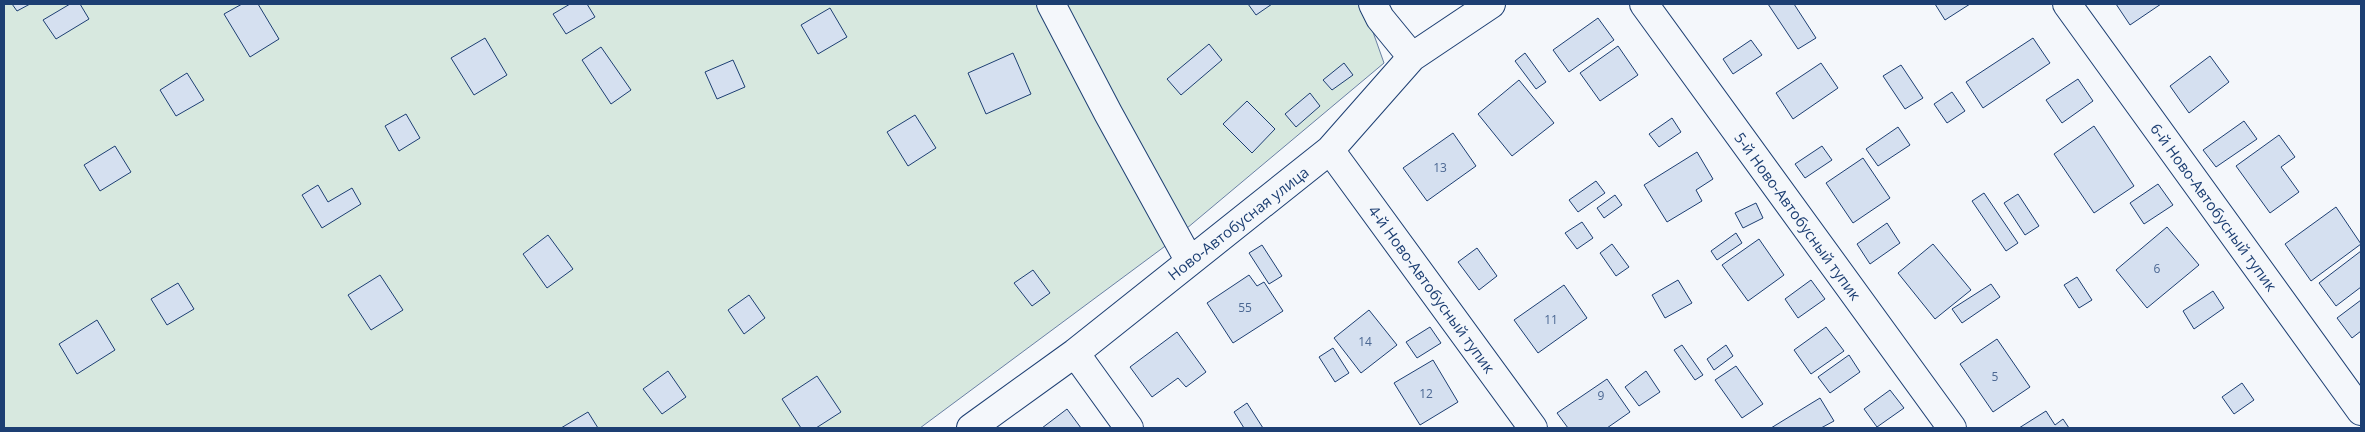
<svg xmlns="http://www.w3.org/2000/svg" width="2365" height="432" font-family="'Open Sans',sans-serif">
<rect width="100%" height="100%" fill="#f4f7fb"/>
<path fill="#d7e8df" stroke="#687fa3" d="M4,4H1363L1384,63L1168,244L920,428H4Z"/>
<path fill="#d5e0f0" stroke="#1d3f73" d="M12,4H30L17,11Z
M70,4H80L89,19L56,39L43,20Z
M242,4H258L279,39L250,57L224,14Z
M570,4H587L595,17L566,34L553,14Z
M1248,4H1272L1256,15Z
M1768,4H1794L1816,38L1798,49Z
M1935,4H1970L1945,20Z
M2116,4H2161L2130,25Z
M830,8L847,37L818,54L801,25Z
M1598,18L1614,40L1569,72L1553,50Z
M485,38L507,75L474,95L451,58Z
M2033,38L2050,63L1983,108L1966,82Z
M1751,40L1762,55L1733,74L1723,59Z
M1209,44L1222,60L1181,95L1167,79Z
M1618,46L1638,75L1600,101L1580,73Z
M601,47L631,90L611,104L582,60Z
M1013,53L1031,94L986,114L968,73Z
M1525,53L1546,82L1536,89L1515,61Z
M2210,56L2229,82L2189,113L2170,86Z
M733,60L745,87L717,99L705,72Z
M1344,63L1353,75L1332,90L1323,80Z
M1821,63L1838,88L1793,119L1776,93Z
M1901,65L1923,98L1905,109L1883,76Z
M187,73L204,100L176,116L160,90Z
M2078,79L2093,101L2062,123L2046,100Z
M1519,80L1554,123L1512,156L1478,114Z
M1952,92L1965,111L1947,123L1934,104Z
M1310,93L1320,106L1296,127L1285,114Z
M1247,101L1275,129L1252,153L1223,124Z
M406,114L420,138L399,151L385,126Z
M915,115L936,148L908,166L887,132Z
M1672,118L1681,132L1659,147L1649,134Z
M2244,121L2257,139L2216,167L2203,150Z
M2094,126L2134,186L2094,213L2054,154Z
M1898,127L1910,145L1878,166L1866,149Z
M1453,133L1476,166L1427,201L1403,168Z
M2279,135L2295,157L2281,167L2299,192L2270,213L2236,166Z
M115,146L131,172L100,191L84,165Z
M1822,146L1832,160L1805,178L1795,164Z
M1697,152L1713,179L1696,190L1702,201L1667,222L1644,185Z
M1863,158L1890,198L1853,223L1826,183Z
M1596,181L1605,193L1578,212L1569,200Z
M2158,184L2173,205L2144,224L2130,203Z
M318,185L328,202L352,188L361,204L322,228L302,195Z
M1984,193L2018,243L2006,251L1972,201Z
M2018,194L2039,226L2025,235L2004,203Z
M1615,195L1622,205L1604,218L1597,208Z
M1756,203L1763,218L1743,228L1735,213Z
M2336,207L2361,244L2311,281L2285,244Z
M1582,222L1593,238L1577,249L1565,233Z
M1887,223L1900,243L1870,264L1857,244Z
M2167,227L2199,265L2147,308L2116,270Z
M1736,233L1742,243L1717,260L1711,251Z
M548,235L573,269L547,288L523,254Z
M1759,239L1784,275L1748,301L1722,265Z
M1612,244L1629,267L1616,276L1600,253Z
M1933,244L1971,290L1935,319L1898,273Z
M1262,245L1282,276L1269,284L1249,253Z
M1477,248L1497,276L1479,290L1458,262Z
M2361,251V287L2336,306L2319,283Z
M1033,270L1050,293L1032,306L1014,283Z
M380,275L403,310L371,330L348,295Z
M1249,275L1257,286L1264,282L1283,311L1233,343L1207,303Z
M2077,277L2092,300L2079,308L2064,285Z
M1678,280L1692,303L1665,318L1652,295Z
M1811,280L1825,299L1798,318L1785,299Z
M178,283L194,309L167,325L151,299Z
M1991,284L2000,297L1962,323L1952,309Z
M1564,285L1587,318L1538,353L1514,320Z
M2213,291L2224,308L2194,329L2183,311Z
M749,295L765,318L744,334L728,310Z
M2361,300V331L2352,338L2337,318Z
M1369,310L1397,345L1361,373L1334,338Z
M97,320L115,350L77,374L59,344Z
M1430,327L1441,343L1417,358L1406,342Z
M1826,327L1844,351L1811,374L1794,350Z
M1177,332L1206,372L1186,387L1178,378L1152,397L1130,367Z
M1997,339L2030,387L1993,412L1960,364Z
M1682,345L1703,375L1695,380L1674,350Z
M1726,345L1733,356L1714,370L1707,359Z
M1333,348L1349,373L1335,382L1319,357Z
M1849,355L1860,372L1830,393L1818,377Z
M1433,360L1458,402L1420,425L1394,383Z
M1736,366L1763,404L1742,418L1715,380Z
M668,371L686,397L662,414L643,389Z
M1646,371L1660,392L1639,406L1625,387Z
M817,376L841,412L816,428H801L782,399Z
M1607,379L1630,412L1607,428H1568L1557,413Z
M2242,383L2254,400L2234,414L2222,397Z
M1890,390L1904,408L1877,427L1864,409Z
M1820,398L1834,421L1821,428H1771Z
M1247,403L1263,428H1244L1234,412Z
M1067,409L1081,428H1042Z
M2046,411L2055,425L2063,419L2069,428H2019Z
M588,412L598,428H561Z"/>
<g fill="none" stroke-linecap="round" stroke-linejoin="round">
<defs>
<path id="minor" d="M1051,4L1108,113L1189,260
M1373,4L1380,18L1412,57
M1644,4L1952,428
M2067,4L2361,411
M1330,150L1533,428
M1075,353L1129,428
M971,428L1075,353L1330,150L1412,57L1491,4"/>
</defs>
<use href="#minor" stroke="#1d3f73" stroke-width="30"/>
<use href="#minor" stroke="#f4f7fb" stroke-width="28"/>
</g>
<g text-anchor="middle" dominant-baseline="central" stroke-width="4" stroke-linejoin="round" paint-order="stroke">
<g font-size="12" fill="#4b6792">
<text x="1440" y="167">13</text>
<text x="2157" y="268">6</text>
<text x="1245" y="307">55</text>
<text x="1551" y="319">11</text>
<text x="1365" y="341">14</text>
<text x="1995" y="376">5</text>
<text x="1426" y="393">12</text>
<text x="1601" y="395">9</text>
</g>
<g font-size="15" fill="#1d3f73" stroke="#f4f7fb">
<text transform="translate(2214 207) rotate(54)">6-й Ново-Автобусный тупик</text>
<text transform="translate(1798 216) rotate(54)">5-й Ново-Автобусный тупик</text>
<text transform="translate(1238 223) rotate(-38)">Ново-Автобусная улица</text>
<text transform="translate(1432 289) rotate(54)">4-й Ново-Автобусный тупик</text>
</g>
</g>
<rect width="2365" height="432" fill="none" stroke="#1d3f73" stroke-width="10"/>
</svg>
